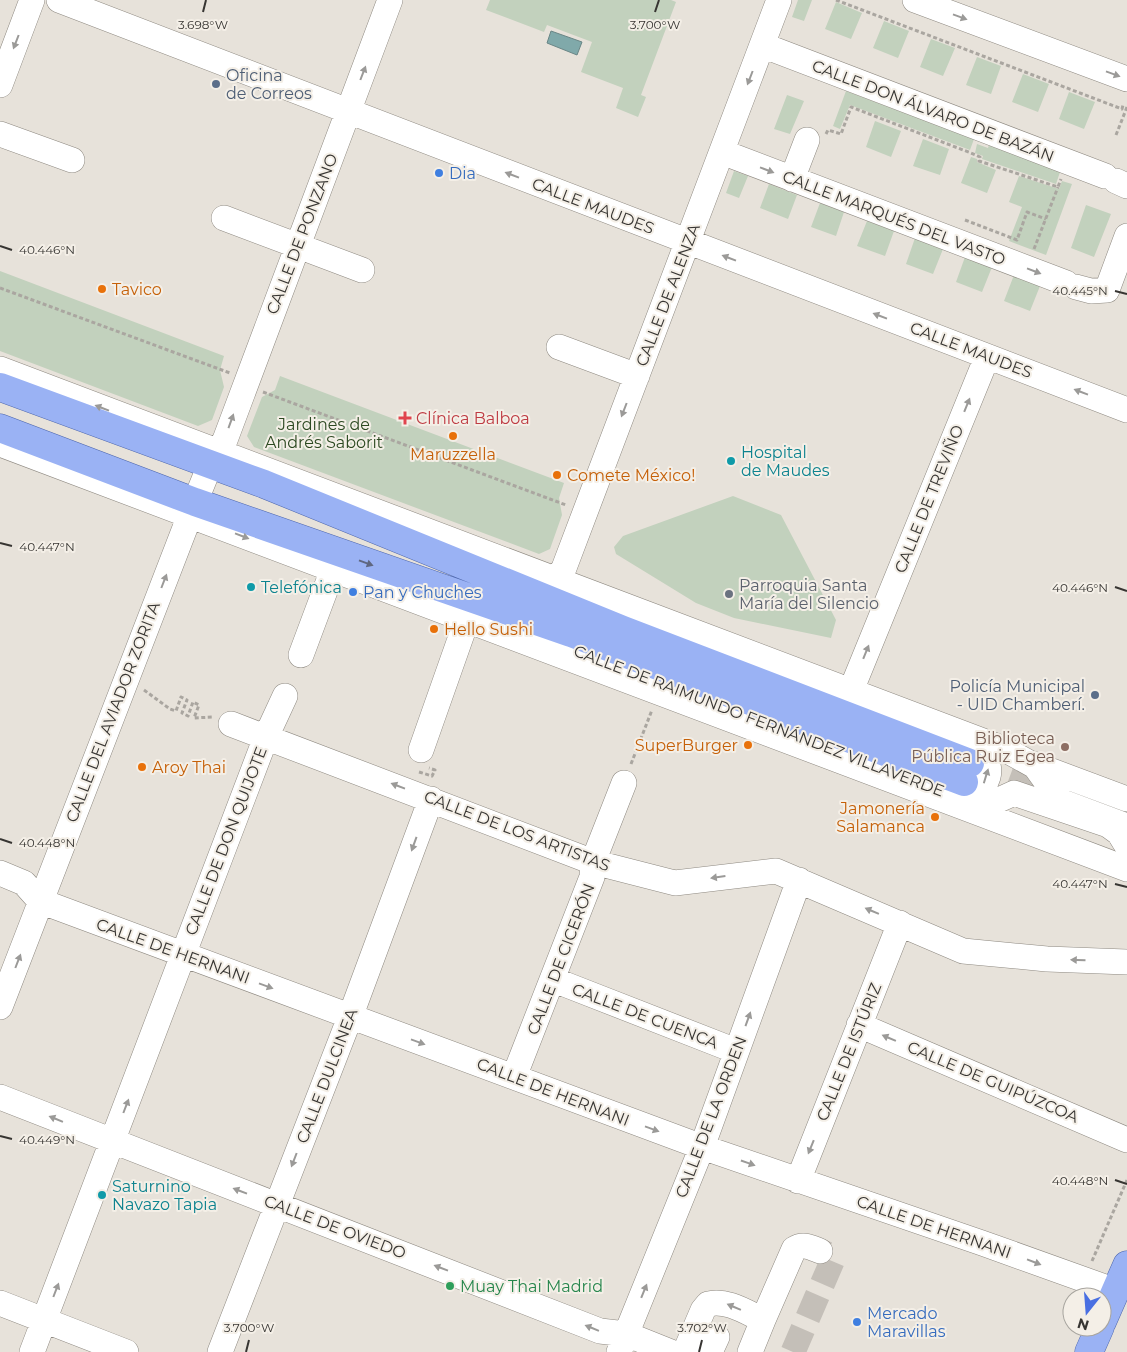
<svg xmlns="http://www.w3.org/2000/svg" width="1127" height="1352" font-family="Montserrat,sans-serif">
<rect width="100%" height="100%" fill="#e7e2da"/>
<path fill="#c2d1bd" d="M490,0H671L676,2L641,95L646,97L638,117L616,108L623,88L581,72L592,42L547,25L544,32L486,10Z
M798,0H812L804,21L792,17Z
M836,2L862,13L851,39L825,29Z
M884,21L909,31L898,58L873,48Z
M931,39L955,48L943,76L920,67Z
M977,57L1001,66L991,94L966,85Z
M1023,74L1049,84L1038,112L1012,102Z
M846,91L974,139L970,150L850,105L840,129L833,126Z
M1069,92L1095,102L1084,129L1059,119Z
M787,95L804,101L790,134L774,129Z
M875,121L901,131L891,157L866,147Z
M923,139L949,149L940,175L913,166Z
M977,144L988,148L989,145L1060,172L1056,184L982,159L983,156L975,153Z
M971,157L977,159V162L996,170L987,193L961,183Z
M734,171L748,176L739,198L726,193Z
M1019,176L1059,189L1062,181L1072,184L1046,255L1009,241L1022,207L1009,202Z
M769,184L797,195L788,219L760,208Z
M820,203L844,212L836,236L811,227Z
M1086,205L1111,214L1094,257L1071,248Z
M867,221L894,231L885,256L857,246Z
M915,238L943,249L933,274L906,264Z
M965,257L992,267L982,292L956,282Z
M0,271L224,356L220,370L224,387L212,420L198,426L0,351Z
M1014,275L1040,286L1030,311L1004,301Z
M280,376L564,483L559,498L562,515L550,549L539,554L254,447L247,436L262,397L275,390Z
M733,496L781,515L836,620L831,638L734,618L696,603L616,554L614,547L623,536Z"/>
<path fill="#80a9aa" stroke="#6a8686" d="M551,31L582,42L577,55L547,43Z"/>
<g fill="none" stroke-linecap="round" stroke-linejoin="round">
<path stroke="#c4bfb8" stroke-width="25" stroke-dasharray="25 12" stroke-linecap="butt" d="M793,1352L834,1257L820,1251"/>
<path stroke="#c4bfb8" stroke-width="28" stroke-dasharray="28 14" stroke-linecap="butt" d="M970,763L1056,795"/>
<defs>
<path id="minor" d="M59,0L1127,410
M915,0L1127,79
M762,45L1105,176
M0,85L32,0
M0,134L72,160
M722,152L1066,283
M792,179L807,140
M1116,181L1127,186
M224,218L362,270
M1076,287L1091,291L1107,290L1127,236
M559,347L637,376
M0,369L1004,749L1035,766L1060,801L1127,826
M0,444L1127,869
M548,584L558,578L564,568L779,0
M301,655L338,556
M848,698L987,357
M231,724L593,862L675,883L776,871L963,951L1047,959L1127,962
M421,750L470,611
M1033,764L1127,799
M955,796C991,798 1002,761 969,744
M990,804L1014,793L1108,825L1119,833L1127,846
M0,873L24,883L40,901L702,1147L982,1243L1116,1291
M554,980L736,1051
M0,1007L195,502L210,465L225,440L390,0
M859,1025L1127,1140
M514,1077L592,877L593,862L624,783
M0,1097L600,1331L626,1334L671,1352
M798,1181L900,923
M0,1303L126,1352
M763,1320L794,1249C803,1243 810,1247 820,1251
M32,1352L266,737L285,696
M220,1352L352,1012L431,799
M619,1352L702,1147L799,880
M685,1352L703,1310L708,1304C726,1299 746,1312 763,1320L750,1352
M710,1352L717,1337"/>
<path id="major" d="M0,387L264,484L623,630L970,763
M0,428L195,502L571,633L964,782
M1102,1322L1127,1265
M1089,1352L1100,1327"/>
</defs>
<use href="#minor" stroke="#8e8981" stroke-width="26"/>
<use href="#major" stroke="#4c65ab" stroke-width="29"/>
<path stroke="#aaa6a0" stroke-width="3" stroke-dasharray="4 2.5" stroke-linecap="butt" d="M836,0L1122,109L1123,105
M826,134L828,130L841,134L851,107L971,153L980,157L979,161L1058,187L1061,179
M1116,135L1127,107
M965,220L1017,240L1027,212L1046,219
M1034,249L1058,187
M0,288L230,373
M263,392L566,505
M144,690L170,709L176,711L181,697L187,700L182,713L188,716L193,702L199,705L194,718L213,717
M631,764L652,710
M419,772L432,776L435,770L429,768
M1092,1261L1127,1180"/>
<use href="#minor" stroke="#fff" stroke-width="25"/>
<use href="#major" stroke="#9ab2f4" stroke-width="28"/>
</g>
<defs><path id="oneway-solid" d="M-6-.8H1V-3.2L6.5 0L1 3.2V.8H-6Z" transform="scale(1.25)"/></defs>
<g fill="#9b9a98">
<use href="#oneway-solid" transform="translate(960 17) rotate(20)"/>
<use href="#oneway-solid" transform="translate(16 42) rotate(111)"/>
<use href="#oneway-solid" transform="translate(363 73) rotate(-69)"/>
<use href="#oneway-solid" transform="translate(1113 74) rotate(20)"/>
<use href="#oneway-solid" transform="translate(750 78) rotate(111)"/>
<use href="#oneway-solid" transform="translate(767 170) rotate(21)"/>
<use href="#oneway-solid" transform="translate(512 175) rotate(-159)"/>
<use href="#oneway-solid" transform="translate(729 258) rotate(-159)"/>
<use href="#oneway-solid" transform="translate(1034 271) rotate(21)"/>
<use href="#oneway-solid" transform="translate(880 316) rotate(-159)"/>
<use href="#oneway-solid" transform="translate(1081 392) rotate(-159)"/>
<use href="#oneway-solid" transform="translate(967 405) rotate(-68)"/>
<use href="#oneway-solid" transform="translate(102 408) rotate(-159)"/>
<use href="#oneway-solid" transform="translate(624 410) rotate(111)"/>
<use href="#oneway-solid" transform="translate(231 421) rotate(-70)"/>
<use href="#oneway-solid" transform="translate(242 536) rotate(21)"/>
<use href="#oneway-solid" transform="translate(164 581) rotate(-69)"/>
<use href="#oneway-solid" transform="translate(866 652) rotate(-68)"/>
<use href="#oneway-solid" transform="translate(986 776) rotate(-73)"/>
<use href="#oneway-solid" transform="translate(398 786) rotate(-159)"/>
<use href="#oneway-solid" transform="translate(414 844) rotate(110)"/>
<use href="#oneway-solid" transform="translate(718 877) rotate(172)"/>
<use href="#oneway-solid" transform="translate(872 911) rotate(-157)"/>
<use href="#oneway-solid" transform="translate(1078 960) rotate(-178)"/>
<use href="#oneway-solid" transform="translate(18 961) rotate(-69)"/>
<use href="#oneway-solid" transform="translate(266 986) rotate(20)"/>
<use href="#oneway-solid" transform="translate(748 1019) rotate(-70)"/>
<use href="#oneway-solid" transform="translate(889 1038) rotate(-157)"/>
<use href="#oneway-solid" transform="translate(418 1042) rotate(20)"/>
<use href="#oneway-solid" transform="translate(126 1106) rotate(-69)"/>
<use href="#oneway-solid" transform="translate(56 1119) rotate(-158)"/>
<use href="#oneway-solid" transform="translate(652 1129) rotate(20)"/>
<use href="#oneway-solid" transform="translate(811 1147) rotate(112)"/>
<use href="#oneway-solid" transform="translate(294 1160) rotate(111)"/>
<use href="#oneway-solid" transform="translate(748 1163) rotate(19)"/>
<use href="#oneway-solid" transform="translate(240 1191) rotate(-159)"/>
<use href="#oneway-solid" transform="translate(1034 1262) rotate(21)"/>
<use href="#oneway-solid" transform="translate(441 1268) rotate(-159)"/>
<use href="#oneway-solid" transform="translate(56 1290) rotate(-69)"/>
<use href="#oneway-solid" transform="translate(644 1291) rotate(-68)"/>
<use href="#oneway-solid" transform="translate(734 1307) rotate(-157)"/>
<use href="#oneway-solid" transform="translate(592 1328) rotate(-158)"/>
</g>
<use fill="#5f6780" href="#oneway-solid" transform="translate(366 563) rotate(20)"/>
<path fill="none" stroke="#373532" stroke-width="2" d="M203,12L206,0M655,12L659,0M0,246L12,250M1115,291L1127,294M0,543L12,546M1115,587L1127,591M0,839L12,843M1115,884L1127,887M0,1136L12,1139M1115,1180L1127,1184M246,1352L249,1340M699,1352L702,1340"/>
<g fill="#5c6f8a" stroke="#f4efe7" stroke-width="2">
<circle cx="216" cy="84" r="5"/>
<circle cx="1095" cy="695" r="5"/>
</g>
<g fill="#3f7fe0" stroke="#f4efe7" stroke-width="2">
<circle cx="439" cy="173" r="5"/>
<circle cx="353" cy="592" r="5"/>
<circle cx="857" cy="1322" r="5"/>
</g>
<g fill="#e8710a" stroke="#f4efe7" stroke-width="2">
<circle cx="102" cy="289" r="5"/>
<circle cx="453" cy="436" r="5"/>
<circle cx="557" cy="475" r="5"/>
<circle cx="434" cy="629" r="5"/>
<circle cx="748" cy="745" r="5"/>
<circle cx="142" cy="767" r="5"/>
<circle cx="935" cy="817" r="5"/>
</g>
<path fill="#e0444e" stroke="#f4efe7" stroke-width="2" d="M402.5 410.5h5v5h5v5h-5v5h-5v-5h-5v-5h5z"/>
<g fill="#0f9aa8" stroke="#f4efe7" stroke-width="2">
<circle cx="731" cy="461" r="5"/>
<circle cx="251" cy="587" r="5"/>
<circle cx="102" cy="1195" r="5"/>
</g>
<circle fill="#6b7280" stroke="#f4efe7" stroke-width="2" cx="729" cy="594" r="5"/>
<circle fill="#8d6e63" stroke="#f4efe7" stroke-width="2" cx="1065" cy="747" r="5"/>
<circle fill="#2e9e5b" stroke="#f4efe7" stroke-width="2" cx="450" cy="1286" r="5"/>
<g text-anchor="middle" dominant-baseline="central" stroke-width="4" stroke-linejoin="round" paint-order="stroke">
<g font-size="16" fill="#4e5e75" stroke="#f4efe7" text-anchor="start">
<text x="226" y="75">Oficina<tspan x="226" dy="18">de Correos</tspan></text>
<text x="1085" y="686" text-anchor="end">Policía Municipal<tspan x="1085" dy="18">- UID Chamberí.</tspan></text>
</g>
<g font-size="16" fill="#373532" stroke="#f4efe7">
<text transform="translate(933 111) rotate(21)">CALLE DON ÁLVARO DE BAZÁN</text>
<text transform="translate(593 206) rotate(21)">CALLE MAUDES</text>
<text transform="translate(894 218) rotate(21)">CALLE MARQUÉS DEL VASTO</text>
<text transform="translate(302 234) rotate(-69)">CALLE DE PONZANO</text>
<text transform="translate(668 295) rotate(-69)">CALLE DE ALENZA</text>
<text transform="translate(971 350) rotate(21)">CALLE MAUDES</text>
<text transform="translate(929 499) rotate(-68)">CALLE DE TREVIÑO</text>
<text transform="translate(113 712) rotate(-69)">CALLE DEL AVIADOR ZORITA</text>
<text transform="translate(759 721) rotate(21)">CALLE DE RAIMUNDO FERNÁNDEZ VILLAVERDE</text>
<text transform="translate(517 831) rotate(21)">CALLE DE LOS ARTISTAS</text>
<text transform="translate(226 841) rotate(-69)">CALLE DE DON QUIJOTE</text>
<text transform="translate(173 951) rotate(20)">CALLE DE HERNANI</text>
<text transform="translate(561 959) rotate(-69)">CALLE DE CICERÓN</text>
<text transform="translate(645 1016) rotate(21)">CALLE DE CUENCA</text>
<text transform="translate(849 1052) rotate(-68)">CALLE DE ISTÚRIZ</text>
<text transform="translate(327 1076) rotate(-69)">CALLE DULCINEA</text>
<text transform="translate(993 1082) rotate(23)">CALLE DE GUIPÚZCOA</text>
<text transform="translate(553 1092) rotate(21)">CALLE DE HERNANI</text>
<text transform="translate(711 1117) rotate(-69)">CALLE DE LA ORDEN</text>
<text transform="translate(335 1227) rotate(21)">CALLE DE OVIEDO</text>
<text transform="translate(934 1227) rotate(19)">CALLE DE HERNANI</text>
</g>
<g font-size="16" fill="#366cbe" stroke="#f4efe7" text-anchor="start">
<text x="449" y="173">Dia</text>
<text x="363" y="592">Pan y Chuches</text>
<text x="867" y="1313">Mercado<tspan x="867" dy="18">Maravillas</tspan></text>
</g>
<g font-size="16" fill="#c56008" stroke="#f4efe7" text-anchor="start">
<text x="112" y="289">Tavico</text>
<text x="453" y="454" text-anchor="middle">Maruzzella</text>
<text x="567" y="475">Comete México!</text>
<text x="444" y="629">Hello Sushi</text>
<text x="738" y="745" text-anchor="end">SuperBurger</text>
<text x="152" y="767">Aroy Thai</text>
<text x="925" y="808" text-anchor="end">Jamonería<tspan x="925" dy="18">Salamanca</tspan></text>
</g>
<g font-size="16" fill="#be3a42" stroke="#f4efe7" text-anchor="start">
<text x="416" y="418">Clínica Balboa</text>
</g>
<g font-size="16" fill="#2c4921" stroke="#f4efe7">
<text x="324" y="424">Jardines de<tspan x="324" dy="18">Andrés Saborit</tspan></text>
</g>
<g font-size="16" fill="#0d838f" stroke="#f4efe7" text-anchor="start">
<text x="741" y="452">Hospital<tspan x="741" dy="18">de Maudes</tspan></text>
<text x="261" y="587">Telefónica</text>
<text x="112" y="1186">Saturnino<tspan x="112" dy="18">Navazo Tapia</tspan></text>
</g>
<g font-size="16" fill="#5b616d" stroke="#f4efe7" text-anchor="start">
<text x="739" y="585">Parroquia Santa<tspan x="739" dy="18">María del Silencio</tspan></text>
</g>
<g font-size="16" fill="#785e54" stroke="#f4efe7" text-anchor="end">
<text x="1055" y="738">Biblioteca<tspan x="1055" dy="18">Pública Ruiz Egea</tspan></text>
</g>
<g font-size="16" fill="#27864d" stroke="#f4efe7" text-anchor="start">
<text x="460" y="1286">Muay Thai Madrid</text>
</g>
</g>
<g font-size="12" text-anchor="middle" fill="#373532" stroke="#f4efe7" stroke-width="4" stroke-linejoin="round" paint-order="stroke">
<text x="203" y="29">3.698°W</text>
<text x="655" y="29">3.700°W</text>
<text x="47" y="254">40.446°N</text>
<text x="1080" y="295">40.445°N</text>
<text x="47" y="551">40.447°N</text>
<text x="1080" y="592">40.446°N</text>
<text x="47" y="847">40.448°N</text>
<text x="1080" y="888">40.447°N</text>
<text x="47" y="1144">40.449°N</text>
<text x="1080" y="1185">40.448°N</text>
<text x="249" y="1332">3.700°W</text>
<text x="702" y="1332">3.702°W</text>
</g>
<g transform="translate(1087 1312) rotate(197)"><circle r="24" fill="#f4efe7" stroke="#a8a59f"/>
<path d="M0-4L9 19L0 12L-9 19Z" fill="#496fe2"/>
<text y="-8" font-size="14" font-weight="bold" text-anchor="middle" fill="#373532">N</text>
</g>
</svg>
